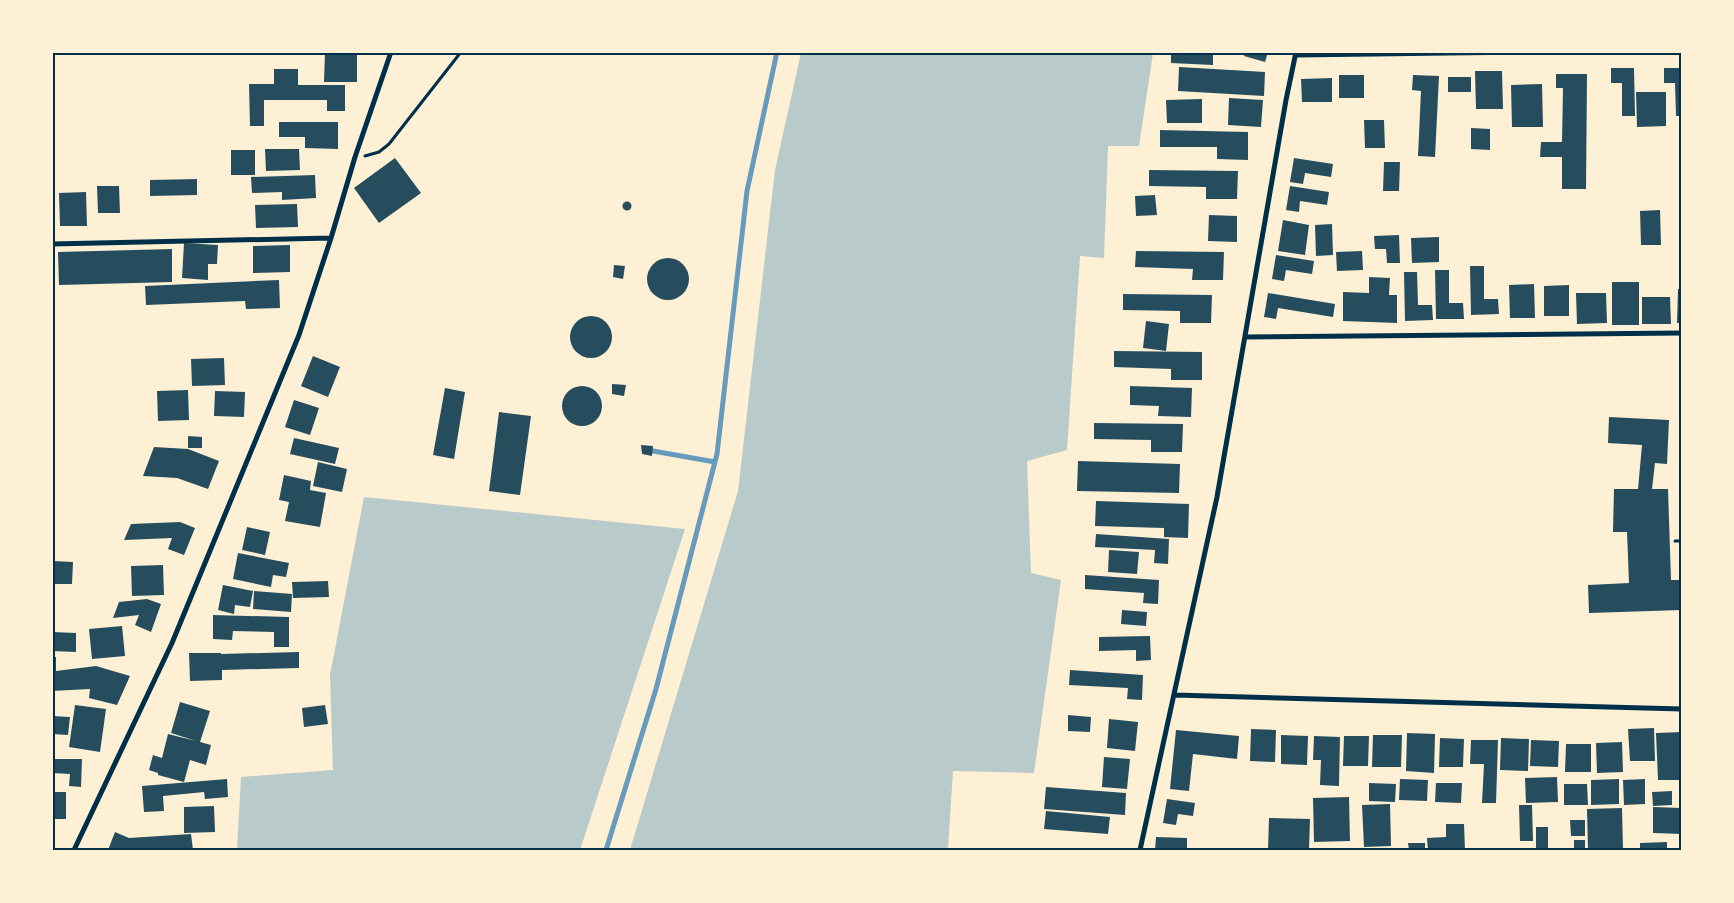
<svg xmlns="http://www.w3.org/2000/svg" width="1734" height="903" font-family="'Open Sans',sans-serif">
<rect width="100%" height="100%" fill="#fdf0d5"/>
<path fill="#b9caca" d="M801,53H1153L1139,146H1108L1104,258L1080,256L1067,450L1027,461L1031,573L1061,580L1034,773L953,771L948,849L951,850H630L738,491L775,170Z
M364,497L685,529L580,850H237L241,777L333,770L330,675Z"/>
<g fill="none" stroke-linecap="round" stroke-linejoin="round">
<path stroke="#669bbc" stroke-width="5" d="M653,451L715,462
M606,850L656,689L717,454L747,191L777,52"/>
</g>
<path fill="#264d5e" d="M325,52H357V82H324Z
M1171,52H1213V65L1171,63Z
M1245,52H1268L1265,62L1244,56Z
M1179,67L1265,72L1264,96L1178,91Z
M1611,68H1634L1635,116H1622V83H1611Z
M1664,68H1682V116H1676L1675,83H1664Z
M274,69H298V85H345V111H327V100H264V126H250L249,84H274Z
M1475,71H1502L1503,109H1476Z
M1556,74H1587L1586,189H1562V157H1540L1541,142H1562L1563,88H1556Z
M1339,75H1364V98H1339Z
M1413,75L1439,76L1435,157L1418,156L1421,91L1412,90Z
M1448,77H1471V92H1448Z
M1332,78V102H1302L1301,79Z
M1542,84L1543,127H1512L1511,85Z
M1636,92H1666V126L1637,127Z
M1229,98L1263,100L1261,127L1228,125Z
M1202,99V123H1167L1166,100Z
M1364,120H1384L1385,148H1365Z
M279,122H338V149L305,148V137H279Z
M1471,128L1490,129V150L1471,149Z
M1160,130L1248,132V160L1217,159V147H1160Z
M265,149H299L300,170L266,171Z
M231,150H255V175H231Z
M395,158L421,193L379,223L354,188Z
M1294,158L1333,164L1331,177L1305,173L1303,184L1290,182Z
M1384,162H1400L1399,191H1383Z
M1149,170L1238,171L1237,199H1206V187L1149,186Z
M315,175L316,198L282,200V192L252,193L251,177Z
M197,179V195L150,196V180Z
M97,186H119L120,213H98Z
M1290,186L1329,192L1327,205L1300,201L1299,212L1286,210Z
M86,192L87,226H60L59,193Z
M1155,195L1157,215L1136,216L1135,196Z
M622.5 206a4.5 4.5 0 1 1 9 0a4.5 4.5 0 1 1-9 0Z
M297,204L298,227L256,228L255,205Z
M1660,210L1661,245H1641L1640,211Z
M1209,215L1237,216V242L1208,241Z
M1283,220L1309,225L1305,255L1278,251Z
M1332,224L1333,255L1316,256L1315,225Z
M1399,235L1400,263H1387L1386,249H1375L1374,236Z
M1439,237V262L1412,263L1411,238Z
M184,243L218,245L217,264H208V280L182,278Z
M290,245V272L253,273V246Z
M172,249V282L59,285L58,252Z
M1136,251L1224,252L1223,280H1192L1193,269L1135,267Z
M1362,251L1363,270L1337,271L1336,252Z
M1276,255L1314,261L1312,274L1286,270L1284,281L1272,279Z
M647 279a21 21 0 1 1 42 0a21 21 0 1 1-42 0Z
M614,265L625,266L623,279L613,277Z
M1470,266H1484V299H1498L1499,314L1471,315Z
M1435,270H1449V303H1463L1464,319H1436Z
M1404,272H1417L1418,305H1432L1433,320L1405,321Z
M1369,277L1390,278L1389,295H1397V323L1343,321V292L1369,293Z
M279,280L280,308L246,309L245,301L146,305L145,286Z
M1612,282H1639V325H1612Z
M1534,284L1535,318H1510L1509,285Z
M1569,285V316H1544V286Z
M1678,289H1682V323H1677Z
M1268,293L1335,304L1333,317L1278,308L1276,319L1264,317Z
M1576,293H1606L1607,323L1577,324Z
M1123,294L1212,295L1211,323H1180V311L1123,310Z
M1642,297H1670L1671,324H1642Z
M570 337a21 21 0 1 1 42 0a21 21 0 1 1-42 0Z
M1146,321L1169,324L1166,351L1143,348Z
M1114,351L1202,352V380H1171V369L1114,367Z
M313,356L340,367L328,397L301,386Z
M224,358L225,385L192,386L191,359Z
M612,384L626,385L624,396L612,394Z
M1130,386L1192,388L1191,417L1158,416L1159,406L1130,405Z
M562 406a20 20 0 1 1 40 0a20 20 0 1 1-40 0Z
M445,388L465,392L454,459L433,455Z
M188,390L189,420L158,421L157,391Z
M215,391L245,392L244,417L214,416Z
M294,400L319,408L310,435L285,427Z
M499,412L531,416L520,495L489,491Z
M1609,417L1669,420L1667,464L1655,463L1652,489H1668L1671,580H1682V610L1589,613L1588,585L1629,583L1627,532H1613L1614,489H1638L1642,445L1608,443Z
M1094,423L1183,424L1182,452H1151V440L1094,439Z
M188,436L202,437V448H188Z
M294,438L339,448L335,464L290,454Z
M641,445L653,446L652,456L642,454Z
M154,447L188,449L219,461L208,489L177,478L143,476Z
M1078,461L1180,464L1179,493L1077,491Z
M318,462L347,469L342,492L313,486Z
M284,475L311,481L310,490L326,493L320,527L285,521L289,502L279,500Z
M1096,501L1189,504L1188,538L1164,537V528L1095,526Z
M180,522L195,528L184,555L168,549L172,538L124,540L131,524Z
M247,527L270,532L265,555L242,550Z
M1096,534L1169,539L1168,564L1154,563L1155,550L1095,547Z
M1109,550L1139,552L1137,574L1108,572Z
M238,553L289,563L286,577L273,575L271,587L233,579Z
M52,561L73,562L72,584H52Z
M163,565L164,595L132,596L131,566Z
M1085,575L1159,580L1158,604L1143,603L1144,593L1085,589Z
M328,581L329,597L293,598L292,582Z
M223,585L253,591L250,607L235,605L234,614L218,610Z
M254,591L292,594L291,612L253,609Z
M147,599L161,604L151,632L135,625L139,615L113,618L119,602Z
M1122,610L1147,612L1146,626L1121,624Z
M213,615L289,617V647H274V632L233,631L232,640L213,639Z
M122,626L125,656L92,659L89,629Z
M52,632L76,633V652L52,651Z
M1150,636L1151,660L1136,661V650L1099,651V637Z
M299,652V668L222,670V680L190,681L189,653H221V654Z
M52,657H56V671L96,666L130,676L117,705L89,698L90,689L52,691Z
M1070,670L1143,675L1142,700L1127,699L1128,688L1069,685Z
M180,702L210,711L200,742L211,745L206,765L190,760L184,782L158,775V773L149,770L153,755L162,758L168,734L196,741L171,733Z
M75,705L106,709L100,752L69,747Z
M325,705L328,724L304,727L302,708Z
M1068,715L1091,717L1090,732L1068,731Z
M52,716L70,717L68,735L52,734Z
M1109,719L1138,722L1135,751L1107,748Z
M1654,728L1655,761H1630L1628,729Z
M1251,729L1276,730L1275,762L1250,761Z
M1176,730L1239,736L1237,759L1193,754L1189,791L1170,789Z
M1682,732V780H1658L1656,733Z
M1407,733L1435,734L1434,773L1406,771Z
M1281,735L1308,736L1307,765L1281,764Z
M1373,735H1402L1401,767H1372Z
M1314,736L1340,737L1339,786L1320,785L1321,760H1313Z
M1344,736H1369L1368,766H1343Z
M1440,738L1464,739L1463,767H1439Z
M1501,738L1529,739L1528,771L1500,770Z
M1471,740H1498L1496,803H1482L1484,764H1470Z
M1531,740L1559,741L1558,767L1530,766Z
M1622,742L1623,772L1597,773L1596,743Z
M1566,744H1591V772H1565Z
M1104,757L1130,759L1127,789L1102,787Z
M52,759H82L81,787L69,786L70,774L52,773Z
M1557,777L1558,802L1526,803L1525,778Z
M227,779L228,797L205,799L204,792L163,796L164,811L144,812L142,786Z
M1400,779L1428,780L1427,801L1399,800Z
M1619,779V804L1591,805V780Z
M1645,779V804L1624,805L1623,780Z
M1369,783L1396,784L1395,802L1369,801Z
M1436,783H1462L1461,803L1435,802Z
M1564,784H1587L1588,805H1564Z
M1046,787L1126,793L1125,815L1044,809Z
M1672,791V805L1653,806L1652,792Z
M52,792H66V819H54Z
M1349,797L1350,841L1314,842L1313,798Z
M1167,799L1195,803L1193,816L1178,814L1176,825L1163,823Z
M1390,804L1391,846L1364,847L1362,805Z
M1519,805H1532L1533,841H1520Z
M214,806L215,832L184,833V807Z
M1653,807L1682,808V834L1653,833Z
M1622,808L1623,850H1588L1587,809Z
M1046,811L1110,817L1108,834L1044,829Z
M1269,818L1310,819L1309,850H1268Z
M1570,820H1585V836H1571Z
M1446,824H1464L1465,850H1428L1427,838L1446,837Z
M1536,827H1548V849H1536Z
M115,832L129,838L191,834L193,850H108Z
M1156,837L1187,838V850H1155Z
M1574,840H1585V850H1574Z
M1667,842V850H1640V843Z
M1408,843H1425V850H1409Z"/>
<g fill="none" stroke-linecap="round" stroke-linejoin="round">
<path stroke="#003049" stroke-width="3" d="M365,156L379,152L389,144L461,52
M1675,541H1682"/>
<path stroke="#003049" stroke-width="5" d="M1296,55L1527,52
M52,244L331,238
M1246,337L1682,333
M1174,695L1682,709
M74,850L172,643L299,335L331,238L355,157L391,52
M1140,850L1217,497L1286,100L1296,52"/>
</g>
<rect width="1734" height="903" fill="none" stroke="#fdf0d5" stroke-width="108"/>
<rect x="54" y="54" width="1626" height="795" fill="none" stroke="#003049" stroke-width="2"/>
</svg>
